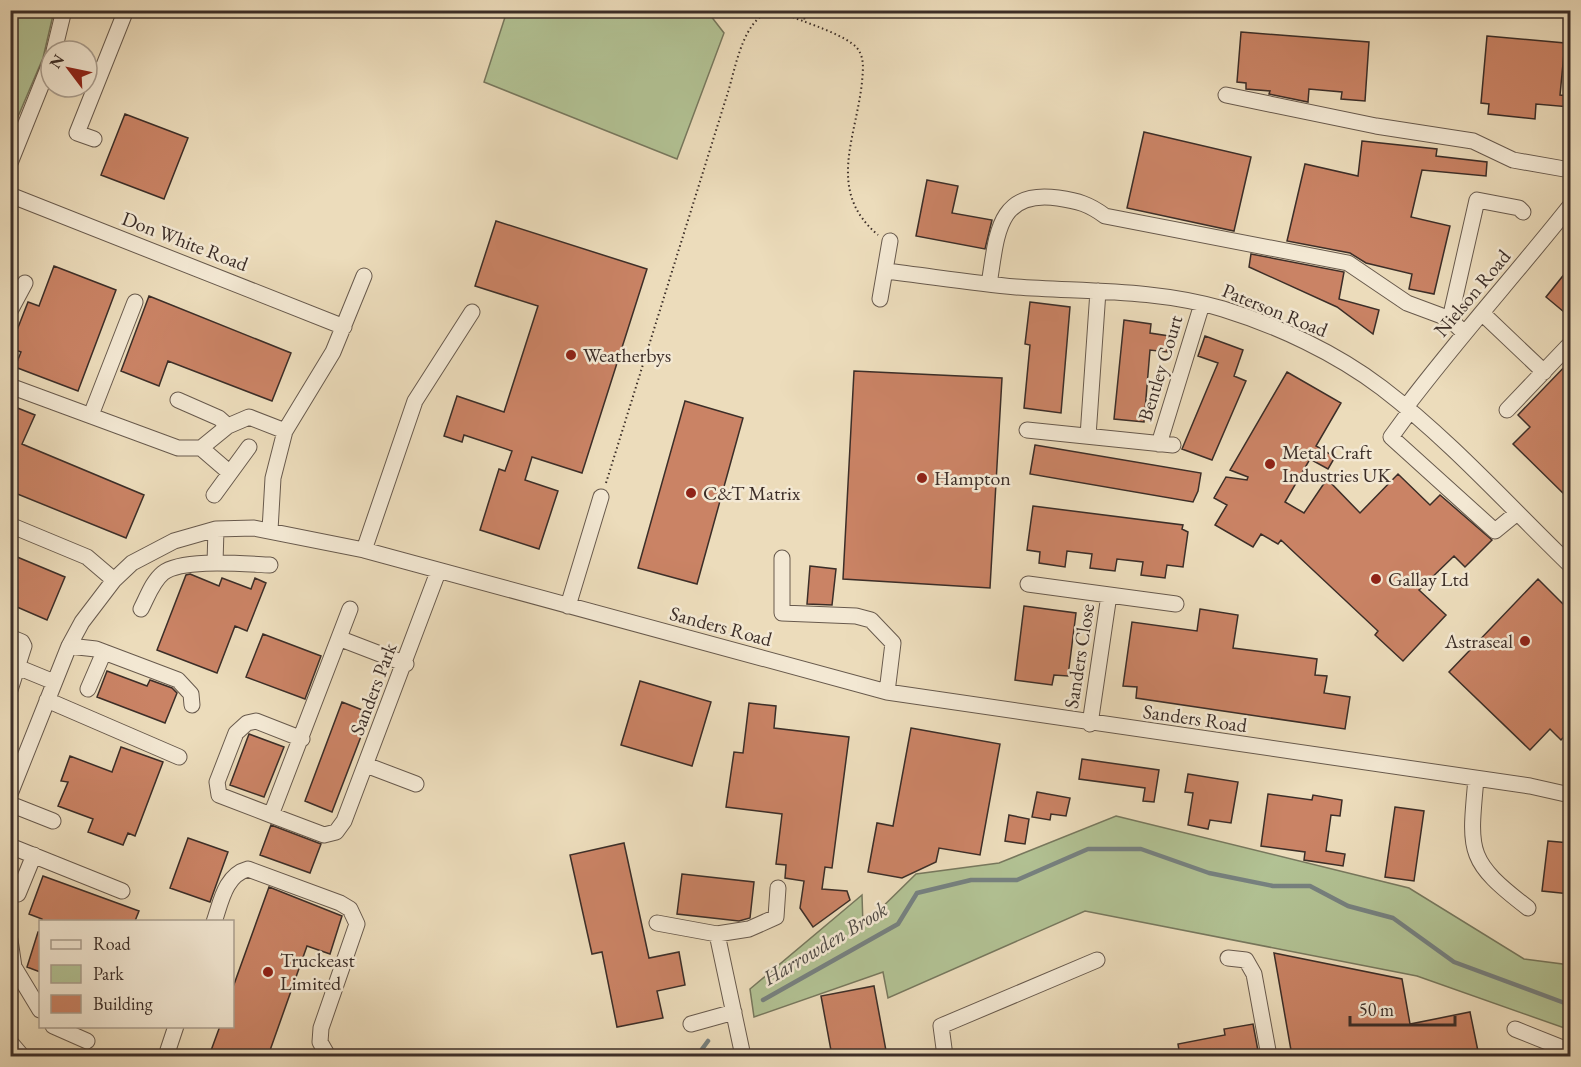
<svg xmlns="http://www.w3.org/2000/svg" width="1581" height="1067" font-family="'EB Garamond',serif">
<rect width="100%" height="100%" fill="#ecdcbb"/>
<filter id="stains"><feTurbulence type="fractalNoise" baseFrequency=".00333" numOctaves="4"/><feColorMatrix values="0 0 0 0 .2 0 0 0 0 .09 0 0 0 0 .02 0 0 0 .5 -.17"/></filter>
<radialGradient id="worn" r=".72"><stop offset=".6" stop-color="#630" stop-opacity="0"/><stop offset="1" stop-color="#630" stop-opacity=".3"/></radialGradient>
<path fill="#b2c294" stroke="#77785e" stroke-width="1.5" d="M11,10L54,11L43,58L11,133Z
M507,11H707L724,33L677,159L484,82Z
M1116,816L1409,888L1524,959L1570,965V1030L1417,976L1085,911L888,998L883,972L754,1017L750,989L862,895L863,926L916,874L999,863Z"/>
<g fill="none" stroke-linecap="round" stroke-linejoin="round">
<path stroke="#768180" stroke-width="4.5" d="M763,1000L898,924L917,893L971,880H1017L1088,849H1141L1209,873L1273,886H1310L1348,906L1393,918L1454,962L1570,1005
M697,1056L708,1041"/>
</g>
<path fill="#ca8365" stroke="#3c2e28" stroke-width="1.5" d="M1241,32L1369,42L1365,101L1341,99L1342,92L1309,89L1308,102L1269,94L1270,91L1246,89V83L1237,82Z
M1487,36L1565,43L1560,95L1570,96V107L1536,104L1535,119L1488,114L1489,104L1481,103Z
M125,114L188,138L164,199L101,175Z
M1144,132L1251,157L1234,231L1127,208Z
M1362,141L1437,149L1436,156L1487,162L1486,176L1422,170L1411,217L1450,226L1434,294L1409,289L1412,274L1366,263L1350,253L1287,241L1305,164L1358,176Z
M927,180L958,186L952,213L992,220L985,249L916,236Z
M496,221L647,269L582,473L532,457L525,480L558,491L539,549L480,530L499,469L505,471L512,451L464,435L462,442L444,436L457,396L504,412L538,306L475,286Z
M1251,254L1344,272L1339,299L1379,310L1373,334L1337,307L1249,267Z
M54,266L116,290L78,391L15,367L21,352L10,348L28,302L39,306Z
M1570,267V317L1546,297Z
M149,296L291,353L272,401L168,361L159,386L121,371Z
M1030,302L1070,307L1061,413L1024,408L1030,345L1025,344Z
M1124,320L1151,324L1150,333L1169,336L1167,352L1150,350L1144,422L1114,419Z
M1205,336L1243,350L1234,376L1246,381L1212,460L1182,449L1218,363L1198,356Z
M1570,361V500L1513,444L1530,427L1518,415Z
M854,371L1002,378L990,588L843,579Z
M1287,372L1341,403L1316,446L1335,457L1328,469L1310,459L1285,502L1304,513L1327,479L1360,513L1398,474L1430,505L1440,495L1492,540L1465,567L1454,556L1419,590L1446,615L1403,661L1375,635L1378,631L1281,540L1278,544L1261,534L1253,547L1215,525L1227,505L1214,498L1226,477L1247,480L1248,477L1230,470Z
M685,401L743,418L697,584L638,568Z
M10,405L35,415L22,444L144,495L126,538L10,491Z
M1035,445L1201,473L1198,491L1193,502L1030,474Z
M1033,506L1183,525L1182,529L1188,532L1183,567L1167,565L1165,578L1141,575L1143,562L1117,559L1115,571L1090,568L1092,554L1067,551L1065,567L1039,563L1040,552L1027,550Z
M10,554L65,577L47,620L10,604Z
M810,566L836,569L832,605L807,604Z
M190,574L219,586L222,578L251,589L255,578L266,583L247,631L235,626L217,673L157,650L186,575Z
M1538,579L1570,611V730L1561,740L1550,729L1530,750L1449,672Z
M1024,606L1076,613L1068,676L1054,675L1052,685L1015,680Z
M1200,609L1238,615L1233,648L1317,659L1315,675L1327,676L1324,693L1350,697L1345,729L1136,698L1137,687L1123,686L1132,622L1197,631Z
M263,634L321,656L305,699L246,677Z
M107,671L147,686L150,680L172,688L177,693L165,723L97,697Z
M640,681L711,702L692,766L621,745Z
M342,702L370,713L332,812L305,801Z
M749,703L776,706L774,728L849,737L832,868L825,867L822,889L847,891L850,900L813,927L800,908L804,881L785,878L786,865L776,864L782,814L726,807L734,752L743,753Z
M911,728L1000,744L980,855L939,848L936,862L902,878L868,872L877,823L893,826Z
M249,734L284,747L264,797L230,785Z
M121,747L163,762L135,836L128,833L123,845L88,832L93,819L58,806L68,782L61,781L70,756L112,772Z
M1082,759L1159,770L1154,802L1143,801L1145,788L1079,779Z
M1188,774L1238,782L1231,823L1210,820L1208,829L1188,825L1193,793L1185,792Z
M1037,792L1070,798L1066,816L1051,814L1050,820L1032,817Z
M1268,794L1312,800L1313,795L1342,800L1340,816L1331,815L1326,851L1345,854L1343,866L1304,860L1305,852L1261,846Z
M1395,807L1424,811L1414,881L1385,877Z
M1009,815L1029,819L1025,844L1005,841Z
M271,825L321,844L310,873L260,855Z
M188,838L228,852L210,902L170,888Z
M1548,841L1570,843V894L1542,891Z
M624,843L649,958L679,952L685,985L657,991L663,1018L617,1027L602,952L592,954L570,855Z
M682,874L754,882L750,918L739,921L677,914Z
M43,876L139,911L135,921H42V919L29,914Z
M269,887L342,916L330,954L307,946L268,1056H209L220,1026H232V990Z
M38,932H40V972L27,967Z
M1274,953L1402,979L1410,1024L1470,1012L1479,1056H1292Z
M874,986L887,1056H832L821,996Z
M1253,1024L1259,1056H1180L1178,1044L1225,1035L1224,1029Z"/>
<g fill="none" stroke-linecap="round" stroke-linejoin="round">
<defs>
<path id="minor" d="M54,51L64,10
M1226,95L1376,126L1473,141L1513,160L1570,170
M94,139L77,133L126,10
M10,163L51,61
M10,195L344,327
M885,271C928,276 972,283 1016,287C1085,292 1156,289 1223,309C1278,326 1336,353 1382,388C1450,440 1509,506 1570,565
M989,284C997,237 996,189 1058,198C1078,201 1089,204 1105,216L1348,263L1407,303L1450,319L1464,333
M880,299L890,241
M10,311L25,283
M1483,314L1544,372
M1450,319L1477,200L1519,208L1523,212
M10,386L178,448H201L228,426L249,417L285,431
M178,400L219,418L228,426
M1406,407C1458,338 1516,274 1570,206
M1507,410L1570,344
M1410,411L1391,437L1495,531L1517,513
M91,415L135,302
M1027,430L1173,445
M1088,436L1098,291
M1159,444L1202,304
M201,448L230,473
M214,495L249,447
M10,525L87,557L114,580
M270,530L273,478L285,431L333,352L364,276
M364,550L415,401L472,312
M782,558V613L856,616L871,620L893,643L887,692
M215,563L216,529
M1028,584L1176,604
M568,606L601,497
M141,609C147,598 152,582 163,573C182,558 245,564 270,565
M350,609L271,815L324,835L336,832L344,821L438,572
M10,637L22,642L24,646L10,690
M341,639L406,664
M69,646L96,649L178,680L191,694L192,705
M10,664L54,682
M88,689L104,652
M47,700L179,757
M1090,724L1109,595
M366,765L416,784
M1476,779C1469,853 1467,861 1528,908
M10,794L69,646L82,622L114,580L132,563L174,541L216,529L254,528L364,550L887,692L1530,786L1570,795
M10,804L53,821
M271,815L219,795L217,782L236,733L247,723L256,721L302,739
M10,846L122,891
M18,894L34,855
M214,922C221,902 225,875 248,869L340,903L350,909L357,924L321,1028L320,1042L328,1056
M657,923L717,934L743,1056
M717,934L749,929L776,917L778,888
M10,940L14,967L40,1010
M1228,958L1246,960L1254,974L1269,1056
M691,1024L734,1012
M53,1026L87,1041
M1515,1029L1570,1051
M10,1042L22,1056
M166,1056L176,1026
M945,1056L941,1026L1097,960"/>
</defs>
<use href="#minor" stroke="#685a4d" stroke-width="17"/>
<path stroke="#3c2e28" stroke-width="2" stroke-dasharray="1.5 3" stroke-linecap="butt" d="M800,10L806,22
M606,483L728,92C735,69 741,33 760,17C773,7 789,16 803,21C816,26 847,37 856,47C865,56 863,70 862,82C856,139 826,191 878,235"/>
<use href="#minor" stroke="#f3e8d3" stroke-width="15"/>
</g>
<g fill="#8f2418" stroke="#f3e8d3" stroke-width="2">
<circle cx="571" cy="355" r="6"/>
<circle cx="1270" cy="464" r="6"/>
<circle cx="922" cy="478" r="6"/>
<circle cx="691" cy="493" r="6"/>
<circle cx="1376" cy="579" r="6"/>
<circle cx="1525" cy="641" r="6"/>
<circle cx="268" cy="972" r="6"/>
</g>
<g text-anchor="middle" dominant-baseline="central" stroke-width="5" stroke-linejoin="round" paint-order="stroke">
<g font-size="20" fill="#3c2e28" stroke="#f3e8d3">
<text transform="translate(185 241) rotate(21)">Don White Road</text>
<text transform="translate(1472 293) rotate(-50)">Nielson Road</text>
<text transform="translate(1275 310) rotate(22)">Paterson Road</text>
<text transform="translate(1160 368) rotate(-73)">Bentley Court</text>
<text transform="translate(721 626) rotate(15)">Sanders Road</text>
<text transform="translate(1079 656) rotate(-81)">Sanders Close</text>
<text transform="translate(373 689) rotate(-69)">Sanders Park</text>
<text transform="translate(1195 718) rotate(8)">Sanders Road</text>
</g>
<g font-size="20" fill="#3c2e28" stroke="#f3e8d3" text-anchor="start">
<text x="583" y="355">Weatherbys</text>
<text x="1282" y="452">Metal Craft<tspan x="1282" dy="23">Industries UK</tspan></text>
<text x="934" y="478">Hampton</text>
<text x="703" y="493">C&amp;T Matrix</text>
<text x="1388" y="579">Gallay Ltd</text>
<text x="1513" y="641" text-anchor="end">Astraseal</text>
<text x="280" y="960">Truckeast<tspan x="280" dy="23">Limited</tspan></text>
</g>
<g font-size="21" font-style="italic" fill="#4f4a45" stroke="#f3e8d3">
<text transform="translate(825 943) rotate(-31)">Harrowden Brook</text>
</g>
</g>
<rect width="1581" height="1067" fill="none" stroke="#ecdcbb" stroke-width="36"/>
<rect x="12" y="12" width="1557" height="1043" fill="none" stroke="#3c2e28" stroke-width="3"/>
<rect x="18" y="18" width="1545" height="1031" fill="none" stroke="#3c2e28" stroke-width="1.5"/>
<rect x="39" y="920" width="195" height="108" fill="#f3e8d3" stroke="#aa9e8f" stroke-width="1.5"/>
<rect x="51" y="940" width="30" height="9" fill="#f3e8d3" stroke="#aa9e8f" stroke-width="1.5"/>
<text x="93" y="950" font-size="18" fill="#3c2e28">Road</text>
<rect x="51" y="965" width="30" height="18" fill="#b2c294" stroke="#aa9e8f" stroke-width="1.5"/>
<text x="93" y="980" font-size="18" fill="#3c2e28">Park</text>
<rect x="51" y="995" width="30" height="18" fill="#ca8365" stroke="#aa9e8f" stroke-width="1.5"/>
<text x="93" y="1010" font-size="18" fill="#3c2e28">Building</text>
<g transform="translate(69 69) rotate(302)"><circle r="28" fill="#f3e8d3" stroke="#aa9e8f" stroke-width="1.5"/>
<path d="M0-4.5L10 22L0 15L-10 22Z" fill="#8f2418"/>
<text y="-9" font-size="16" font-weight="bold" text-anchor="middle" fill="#3c2e28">N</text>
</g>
<path d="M1350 1016v9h105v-9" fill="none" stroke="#3c2e28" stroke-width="3"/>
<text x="1359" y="1016" font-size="18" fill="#3c2e28" stroke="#f3e8d3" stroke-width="4.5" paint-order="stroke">50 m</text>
<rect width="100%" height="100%" filter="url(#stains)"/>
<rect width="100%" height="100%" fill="url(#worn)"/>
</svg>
